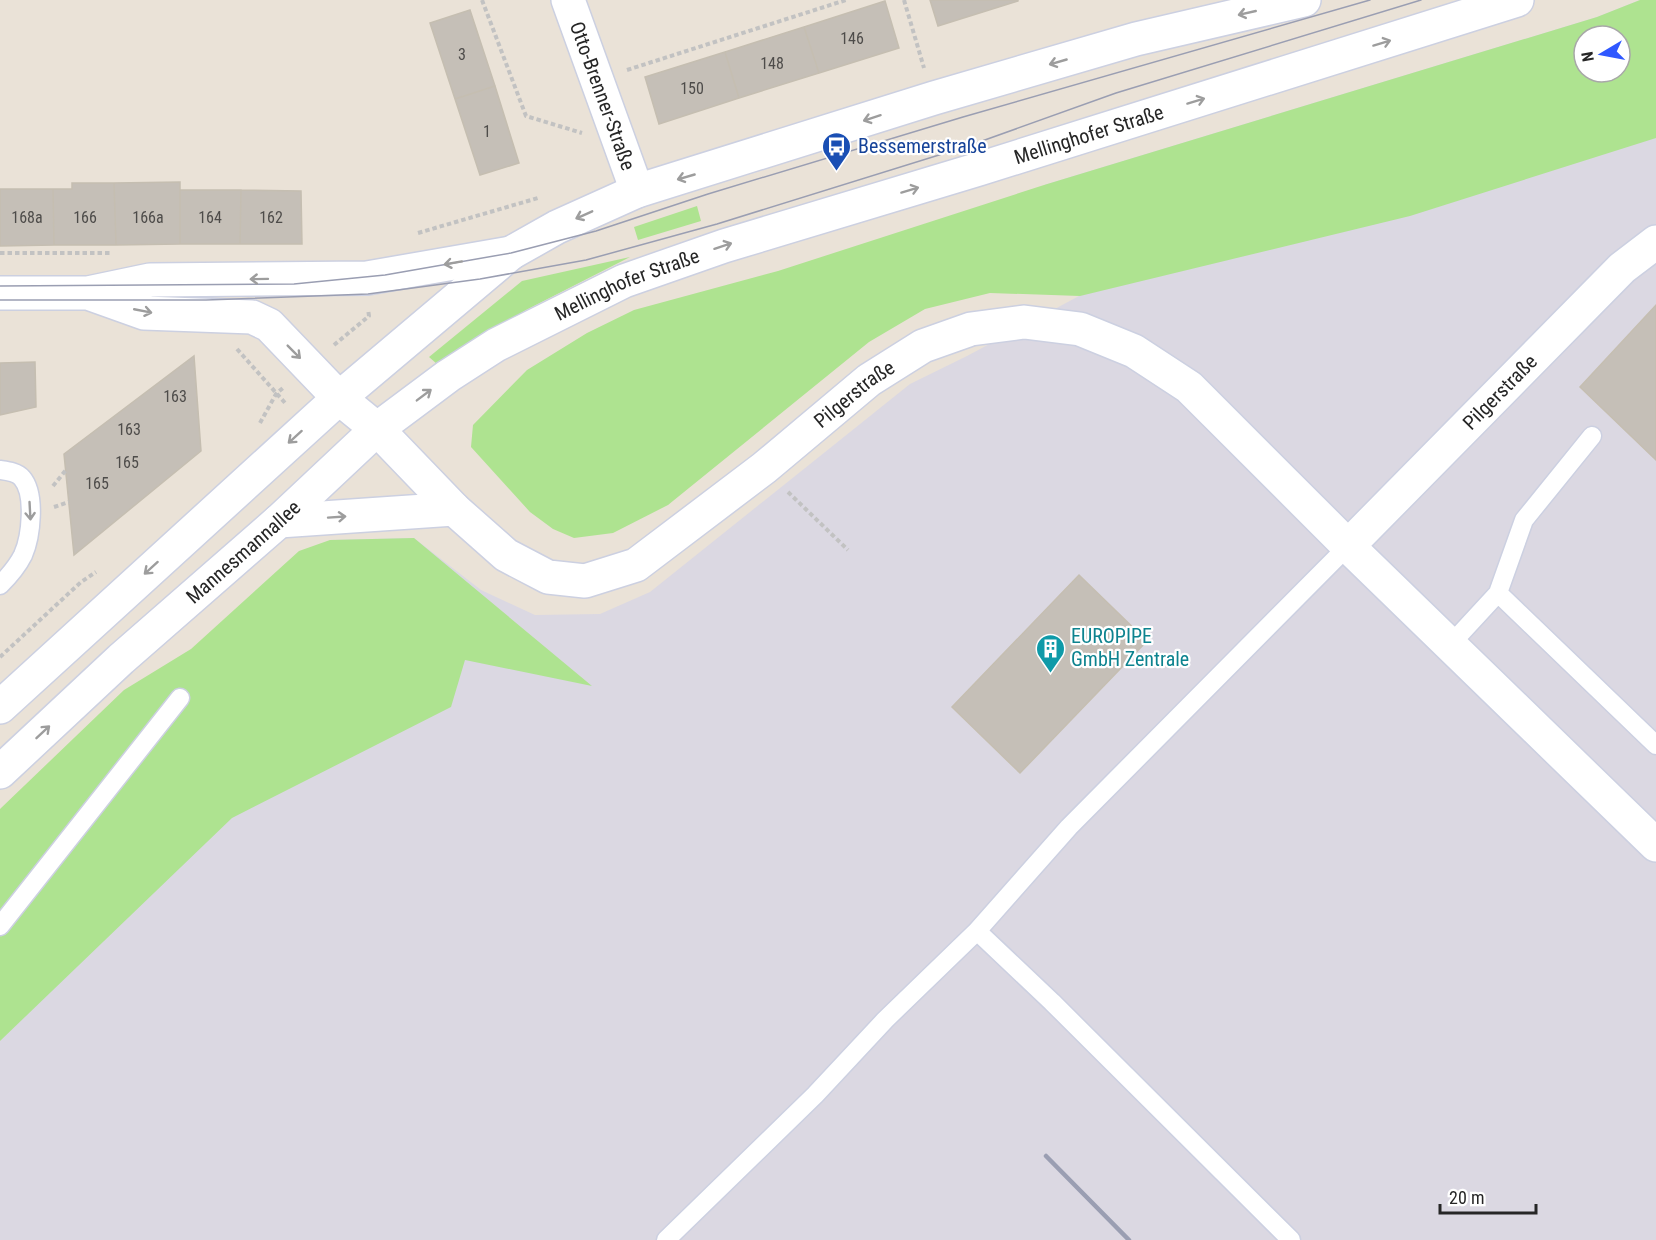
<svg xmlns="http://www.w3.org/2000/svg" width="1656" height="1240" font-family="'Roboto Condensed',sans-serif">
<rect width="100%" height="100%" fill="#eae2d7"/>
<path fill="#dbd8e2" fill-rule="evenodd" d="M1640,0H1656V1240H0V879L330,540L414,538L481,590L535,615L600,614L650,592L910,384L967,356L1079,296L1044,185L1597,17ZM1584,36H1620V72H1584Z"/>
<path fill="#aee390" fill-rule="evenodd" d="M1640,0H1656V138L1410,216L1080,296L990,293L925,309L869,342L668,505L613,533L574,538L553,529L530,512L471,447L473,425L527,370L587,333L634,310L778,271L1044,185L1597,17ZM1584,36H1620V72H1584Z
M697,206L701,221L638,240L634,227Z
M630,257L526,310L437,364L429,357L522,281Z
M414,538L592,686L465,660L451,707L232,818L0,1041V809L124,690L191,649L299,551L330,540Z"/>
<path fill="#c5bfb7" stroke="#c5beb1" stroke-width="1.5" d="M930,0H1018V1L938,26Z
M885,1L899,48L819,73L804,27Z
M470,10L495,86L455,99L430,23Z
M804,27L819,73L739,98L725,52Z
M725,52L739,98L659,124L645,77Z
M495,86L519,163L480,175L455,99Z
M180,182V244L116,245L114,183Z
M72,183H114L116,245H54L53,189H72Z
M0,189H53L54,245L0,246Z
M180,190H241L240,244H180Z
M241,190L301,191L302,244H240Z
M1656,305V460L1580,387Z
M194,356L201,451L74,555L64,454Z
M35,362L36,407L0,415V363Z
M1079,575L1147,641L1020,773L952,707Z"/>
<g fill="none" stroke-linecap="round" stroke-linejoin="round">
<defs>
<path id="service" d="M0,470C7,471 17,472 22,478C36,494 31,537 23,555C18,565 8,577 0,585
M1498,593L1524,520L1592,436
M1450,645L1498,593L1656,745
M0,926L180,698
M977,931L1069,827L1348,546
M666,1240L815,1095L885,1020L977,931L1052,1002L1291,1240"/>
<g id="minor">
<path id="s1" d="M568,0L637,191"/>
<path id="s2" d="M377,429L454,509L506,555L548,577L585,581L636,565L764,468L869,380L923,346L971,329L1024,322L1080,329L1134,351L1189,387L1348,546L1622,268L1656,242"/>
<path d="M279,521L454,509"/>
<path d="M1348,546L1656,845"/>
</g>
<path id="tertiary" d="M0,293H88L150,280L367,278L511,253
M88,293L144,313L252,317L269,325L339,398L377,429"/>
<g id="secondary">
<path d="M0,707L339,398L511,253L557,227L637,191L934,98L1136,39L1304,0"/>
<path id="s3" d="M0,772L121,659L279,521L377,429L448,376L496,345L624,281L724,246L979,169L1517,0"/>
</g>
</defs>
<use href="#service" stroke="#ccd0e1" stroke-width="21"/>
<use href="#minor" stroke="#ccd0e1" stroke-width="36"/>
<use href="#tertiary" stroke="#ccd0e1" stroke-width="36"/>
<use href="#secondary" stroke="#ccd0e1" stroke-width="36"/>
<path stroke="#c2c2c2" stroke-width="4" stroke-dasharray="4.5 3" stroke-linecap="butt" d="M482,0L526,116L582,133
M904,0L924,68
M627,70L846,0
M418,233L538,198
M0,253H110
M334,345L369,316L368,309
M237,349L286,404
M260,423L276,394L284,387
M53,486L66,470
M788,492L848,550
M54,507L69,502
M0,657L81,582L96,572"/>
<use href="#service" stroke="#fff" stroke-width="18"/>
<use href="#minor" stroke="#fff" stroke-width="33"/>
<use href="#tertiary" stroke="#fff" stroke-width="33"/>
<use href="#secondary" stroke="#fff" stroke-width="33"/>
<path stroke="#9a9eb2" stroke-width="1.5" d="M0,286L294,284L385,275L511,253L596,231L708,194L963,117L1370,0
M0,300H206L368,294L480,279L586,260L717,224L968,146L1116,93L1421,0"/>
<path stroke="#9a9eb2" stroke-width="4.5" d="M1046,1156L1129,1240"/>
</g>
<defs><path id="oneway-shaft" d="M-6 0H5M1.5-3L5.5 0L1.5 3" fill="none" stroke-width="1.6" stroke-linecap="round" stroke-linejoin="round" transform="scale(1.5)"/></defs>
<g stroke="#9d9d9d">
<use href="#oneway-shaft" transform="translate(1247 13) rotate(167)"/>
<use href="#oneway-shaft" transform="translate(1382 43) rotate(-17)"/>
<use href="#oneway-shaft" transform="translate(1058 62) rotate(164)"/>
<use href="#oneway-shaft" transform="translate(1196 101) rotate(-17)"/>
<use href="#oneway-shaft" transform="translate(872 118) rotate(162)"/>
<use href="#oneway-shaft" transform="translate(686 177) rotate(164)"/>
<use href="#oneway-shaft" transform="translate(910 190) rotate(-17)"/>
<use href="#oneway-shaft" transform="translate(584 215) rotate(156)"/>
<use href="#oneway-shaft" transform="translate(723 246) rotate(-18)"/>
<use href="#oneway-shaft" transform="translate(453 263) rotate(170)"/>
<use href="#oneway-shaft" transform="translate(259 279) rotate(179)"/>
<use href="#oneway-shaft" transform="translate(143 311) rotate(11)"/>
<use href="#oneway-shaft" transform="translate(294 352) rotate(45)"/>
<use href="#oneway-shaft" transform="translate(424 395) rotate(-37)"/>
<use href="#oneway-shaft" transform="translate(295 437) rotate(138)"/>
<use href="#oneway-shaft" transform="translate(30 511) rotate(87)"/>
<use href="#oneway-shaft" transform="translate(337 517) rotate(-4)"/>
<use href="#oneway-shaft" transform="translate(151 568) rotate(138)"/>
<use href="#oneway-shaft" transform="translate(43 732) rotate(-43)"/>
</g>
<defs>
<symbol id="bus-pin" viewBox="-11 -11 22 30"><path d="M0 17L-7.5 6A9.5 9.5 0 1 1 7.5 6Z" fill="#1a4fb4" stroke="#fff"/><path d="M-5-6H5V4H4V6H2V4H-2V6H-4V4H-5ZM-3.5-4V0h7V-4ZM-3.5 1.2v1.5H-2V1.2ZM2 1.2v1.5H3.5V1.2Z" fill="#fff"/></symbol>
<symbol id="building-pin" viewBox="-11 -11 22 30"><path d="M0 17L-7.5 6A9.5 9.5 0 1 1 7.5 6Z" fill="#0f9aa8" stroke="#fff"/><path d="M-4-6H4V6H1V3H-1V6H-4ZM-2.5-4.3h1.7v1.8h-1.7ZM.8-4.3h1.7v1.8H.8ZM-2.5-1h1.7V.8h-1.7ZM.8-1h1.7V.8H.8Z" fill="#fff"/></symbol>
</defs>
<g fill-rule="evenodd">
<use href="#bus-pin" x="820" y="130" width="33" height="45"/>
<use href="#building-pin" x="1034" y="632" width="33" height="45"/>
</g>
<g text-anchor="middle" dominant-baseline="central" stroke-width="4.5" stroke-linejoin="round" paint-order="stroke">
<g font-size="16" fill="#4e4c4a">
<text x="852" y="38">146</text>
<text x="462" y="54">3</text>
<text x="772" y="63">148</text>
<text x="692" y="88">150</text>
<text x="487" y="131">1</text>
<text x="27" y="217">168a</text>
<text x="85" y="217">166</text>
<text x="148" y="217">166a</text>
<text x="210" y="217">164</text>
<text x="271" y="217">162</text>
<text x="175" y="396">163</text>
<text x="129" y="429">163</text>
<text x="127" y="462">165</text>
<text x="97" y="483">165</text>
</g>
<g font-size="20" fill="#262626" stroke="#fff">
<text stroke="none"><textPath href="#s1" startOffset="102">Otto-Brenner-Straße</textPath></text>
<text stroke="none"><textPath href="#s3" startOffset="1286">Mellinghofer Straße</textPath></text>
<text stroke="none"><textPath href="#s3" startOffset="800">Mellinghofer Straße</textPath></text>
<text stroke="none"><textPath href="#s2" startOffset="1406">Pilgerstraße</textPath></text>
<text stroke="none"><textPath href="#s2" startOffset="596">Pilgerstraße</textPath></text>
<text stroke="none"><textPath href="#s3" startOffset="328">Mannesmannallee</textPath></text>
</g>
<g font-size="20" fill="#164399" stroke="#fff" text-anchor="start">
<text x="858" y="146">Bessemerstraße</text>
</g>
<g font-size="20" fill="#0d838f" stroke="#fff" text-anchor="start">
<text x="1071" y="636">EUROPIPE<tspan x="1071" dy="23">GmbH Zentrale</tspan></text>
</g>
</g>
<g transform="translate(1602 54) rotate(260)"><circle r="28" fill="#ffffff" stroke="#a8a8a8" stroke-width="1.5"/>
<path d="M0-4.5L10 22L0 15L-10 22Z" fill="#2f58ff"/>
<text y="-9" font-size="16" font-weight="bold" text-anchor="middle" fill="#262626">N</text>
</g>
<path d="M1440 1204v9h96v-9" fill="none" stroke="#262626" stroke-width="3"/>
<text x="1449" y="1204" font-size="18" fill="#262626" stroke="#ffffff" stroke-width="4.5" paint-order="stroke">20 m</text>
</svg>
